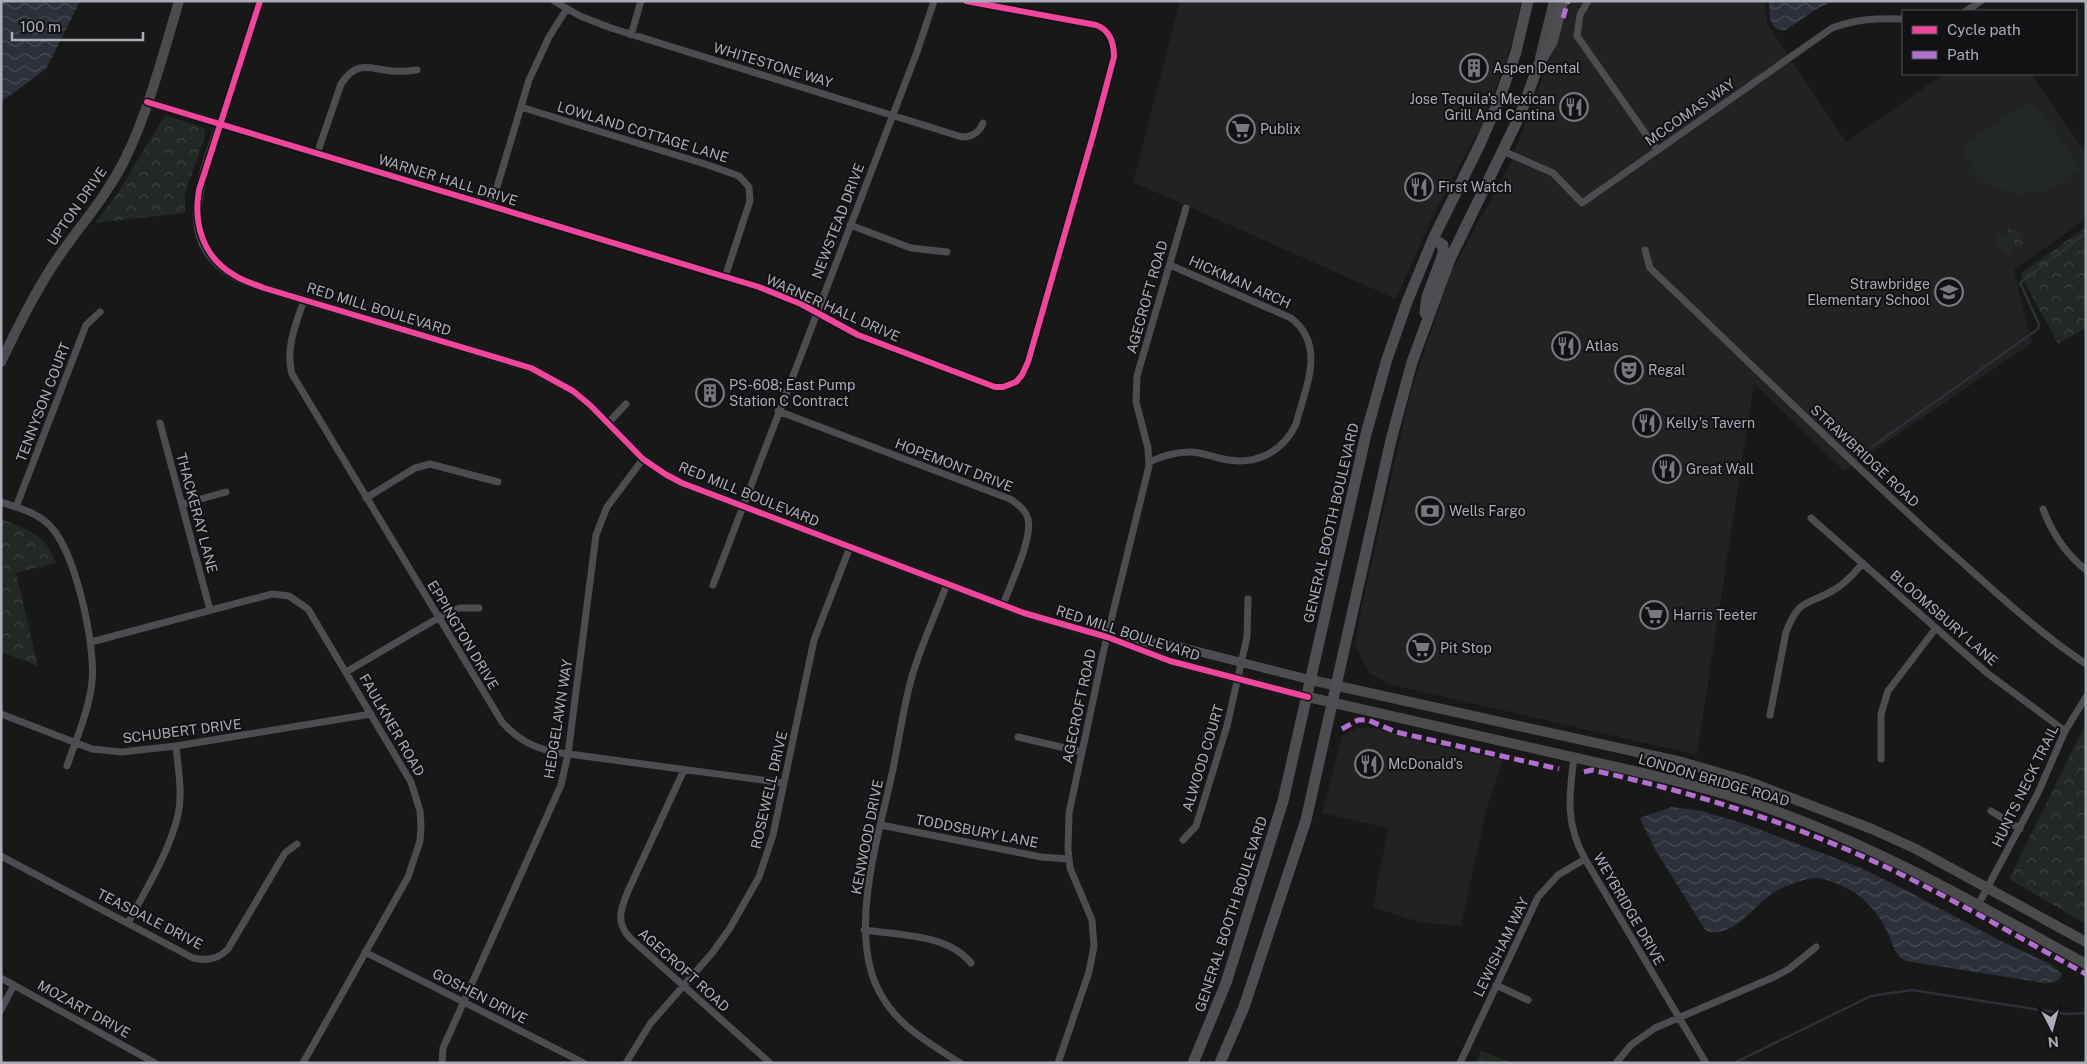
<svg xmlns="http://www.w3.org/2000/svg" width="2087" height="1064" font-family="'Public Sans',sans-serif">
<defs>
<pattern id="park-crowns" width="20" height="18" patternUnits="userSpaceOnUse" patternTransform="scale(1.25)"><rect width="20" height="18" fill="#222823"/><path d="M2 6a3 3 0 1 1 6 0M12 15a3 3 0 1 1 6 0" fill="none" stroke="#3f4441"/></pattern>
<pattern id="water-waves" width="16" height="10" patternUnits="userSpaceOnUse" patternTransform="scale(1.25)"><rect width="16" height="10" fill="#2c3139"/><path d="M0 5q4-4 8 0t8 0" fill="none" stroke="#484c54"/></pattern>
</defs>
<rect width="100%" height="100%" fill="#181818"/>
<path fill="#222223" d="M1180,1H1522L1511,45L1486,116L1431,220L1396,299L1133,182Z
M1570,1H1765L1767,23L1846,142L1944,74H2031L2086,153V219L2014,270L2032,343L1844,471L1754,383L1697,755L1392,685L1369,673L1355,645L1361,609L1411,391L1451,272L1509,166L1558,37Z
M1356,728H1373L1422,742L1503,760L1486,811L1461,926L1419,922L1373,907L1388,828L1322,813L1342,737Z"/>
<path fill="#222823" d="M2024,104L2036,105L2080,167L2052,190L2017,194L1996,189L1975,173L1961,146Z"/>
<path fill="url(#park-crowns)" d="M165,115L204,128L205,136L185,193V213L95,223L116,196Z
M2086,227V328L2058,344L2020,274Z
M2009,228L2022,233L2019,238L2024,244L2022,248L2013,247L2009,252L2000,249L1996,237L1998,235L2007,237V230Z
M1,519C28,530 46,534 56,563L16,573L38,666L1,652Z
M2086,723V924L2009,879Z
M1481,1051L1512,1063H1475Z"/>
<path fill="url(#water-waves)" d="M1,1H80L46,69L1,102Z
M1769,1H1834L1818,8L1786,30C1768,32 1770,15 1769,1Z
M1672,807L1702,811L1748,825L1861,868L1913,894L1997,939L2050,964L2062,974L2060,979L2054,982L2045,983L1906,961C1893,955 1893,941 1886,930C1882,921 1876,912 1869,905C1859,893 1842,885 1827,880C1817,876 1807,879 1797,882C1789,885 1780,888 1773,893C1753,906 1734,939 1706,931L1656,851L1641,821V818L1645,816Z"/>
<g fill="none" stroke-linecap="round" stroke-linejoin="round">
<path stroke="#2c3139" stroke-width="2.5" d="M1873,446L2038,329L2039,324L2020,283L2086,233
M1734,1063L1871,996L1912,990L2066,1014L2086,1013"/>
<path stroke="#4c4d50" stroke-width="7" d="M260,1L220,124L759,287L801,304L858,335L995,387H1003L1016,382L1022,375L1028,362L1094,132L1114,57C1114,42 1110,30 1096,25L966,1
M554,1L580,16L611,28L962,137C972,137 979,133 983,123
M1588,1L1580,15L1577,36L1657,150
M1966,11L1981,1
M631,35L641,1
M521,107L708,165L739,176L749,187L750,201L725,277
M1503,151L1553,173L1582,203L1832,28C1856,19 1877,18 1903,19
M317,154L341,84C358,59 369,69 393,71C401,72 409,71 417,70
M491,207L529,80L549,37L566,10
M850,225L911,248L947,252
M1645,250L1650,268C1746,359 1840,452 1938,541C1986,583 2033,629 2086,664
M304,300C296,324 285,348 292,374L502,722C517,739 532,747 554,752L784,783
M778,411L1010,499C1018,504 1026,510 1028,519C1033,538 1010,585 1003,605
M160,423L210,610
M608,423L626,404
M1149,462C1162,456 1176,452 1190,452C1202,452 1212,457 1223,459C1255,466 1282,453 1296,424C1305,388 1327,346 1291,318L1170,265
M366,498L415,468L430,464L498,482
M1,502C16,507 34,512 46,522C75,545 96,646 92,682C89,711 76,739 67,766
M183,504L226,492
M16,507L86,325L100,312
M2043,509C2052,533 2066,554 2086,570
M1811,518L1987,673L2065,731
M947,584C935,616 920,647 911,680C903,709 899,740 893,769C880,832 847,931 879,991C896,1025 929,1043 960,1063
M713,585L917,52L934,1
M91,642L272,594L289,596L308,609L411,782L420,811L421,826L420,841L408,877L303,1063
M346,672L450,611L460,608H479
M1,714L92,749L122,752L176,746L371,714
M1770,715L1786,632C1800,595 1810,606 1837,588C1847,582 1855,572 1863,563
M1018,737L1082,752
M1574,757C1569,796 1565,823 1585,859L1706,1063
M1881,759V714L1888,691L1936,628
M684,770L628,891C621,908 615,922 630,938L770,1063
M1991,811L2020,829
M881,825L1041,857L1069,859
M1183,840L1196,826L1227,726L1247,637L1248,599
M1,856L193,958C206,961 218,960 228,949L285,853L297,844
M1978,905L2037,795L2065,731L2086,697
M128,923C146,889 169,853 178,815C183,793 178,769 176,746
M864,930C899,935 948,934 971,963
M365,952L584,1063
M1,978L155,1063
M1496,985L1528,1000
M1,1010L14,985
M442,1063L443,1048L561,785L568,754L596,535L607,507L643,459
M626,1063L650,1024L713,952L730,928L759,877L773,835L814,640L850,547
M1058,1063L1089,972L1094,946L1092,920L1070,868L1068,849L1069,813L1104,649L1149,466L1148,448L1136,402L1137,376L1186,208
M1460,1063L1538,897L1558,875L1585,859
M1616,1063L1631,1045L1655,1028L1774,977L1789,969L1816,947"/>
<path stroke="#4c4d50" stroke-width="9" d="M147,102L220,124C203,176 172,241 235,276C244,281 254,284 264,288L531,368L573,391L590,405L643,459L665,474L682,483L1024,613L1107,637L1170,661L1308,697
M1122,639L1176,646L1311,680"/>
<path stroke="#4b4b4e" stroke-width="10" d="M1540,58L1554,1
M1,362C17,328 33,296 53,265C77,229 106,198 125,159C148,113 164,51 179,1
M1311,680L1682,762L1747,781L1872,829L1916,849L2086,942
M1308,697C1393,717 1478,736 1563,755C1635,771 1707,786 1776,811C1886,851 1984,908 2086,964"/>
<path stroke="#4e4e52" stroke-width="11" d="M1425,313L1427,297L1443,254V245L1433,239
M1193,1063L1226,983L1283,801L1366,434L1387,359L1407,302L1433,239L1480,144L1499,100L1516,52L1528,1
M1220,1063L1244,1007L1306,820L1391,440L1412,362L1450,259L1521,113L1538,66L1552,42L1563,1"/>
<path stroke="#b36fd0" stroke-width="5" stroke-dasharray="10 5" stroke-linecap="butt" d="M1563,18L1568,1
M1342,729L1358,720H1368L1396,732L1559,769
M1584,772L1592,770C1677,789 1760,813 1841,847C1925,882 2005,930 2086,974"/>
<defs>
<path id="cycleway" d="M260,1L199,190C193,224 203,257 234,275C243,281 254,284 264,288L531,368L573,391L590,405L643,459L665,474L682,483L1024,613L1107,637L1170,661L1308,697
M147,102L759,287L801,304L858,335L995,387H1003L1016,382L1022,375L1028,362L1094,132L1114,57C1114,42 1110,30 1096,25L966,1"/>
</defs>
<use href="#cycleway" stroke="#121214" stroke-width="9"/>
<use href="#cycleway" stroke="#ed469a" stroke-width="6"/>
</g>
<defs>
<symbol id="building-ring" viewBox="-11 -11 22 22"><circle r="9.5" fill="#121214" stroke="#777880" stroke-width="1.5"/><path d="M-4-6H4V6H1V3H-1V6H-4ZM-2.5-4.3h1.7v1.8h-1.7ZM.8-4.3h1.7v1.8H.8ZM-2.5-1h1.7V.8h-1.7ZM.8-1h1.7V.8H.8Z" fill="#777880"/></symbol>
<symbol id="restaurant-ring" viewBox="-11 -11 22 22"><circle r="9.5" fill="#121214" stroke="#777880" stroke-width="1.5"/><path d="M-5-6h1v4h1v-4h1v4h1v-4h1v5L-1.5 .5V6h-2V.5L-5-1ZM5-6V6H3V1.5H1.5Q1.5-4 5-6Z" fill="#777880"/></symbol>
<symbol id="supermarket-ring" viewBox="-11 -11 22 22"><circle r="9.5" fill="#121214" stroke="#777880" stroke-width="1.5"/><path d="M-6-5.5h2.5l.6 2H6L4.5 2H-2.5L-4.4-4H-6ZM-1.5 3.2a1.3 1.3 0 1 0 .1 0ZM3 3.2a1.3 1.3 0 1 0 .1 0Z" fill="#777880"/></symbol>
<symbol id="school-ring" viewBox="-11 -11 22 22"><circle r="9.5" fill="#121214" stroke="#777880" stroke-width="1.5"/><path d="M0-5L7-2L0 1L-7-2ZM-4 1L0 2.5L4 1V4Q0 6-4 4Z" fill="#777880"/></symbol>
<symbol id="theatre-ring" viewBox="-11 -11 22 22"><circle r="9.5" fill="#121214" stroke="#777880" stroke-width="1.5"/><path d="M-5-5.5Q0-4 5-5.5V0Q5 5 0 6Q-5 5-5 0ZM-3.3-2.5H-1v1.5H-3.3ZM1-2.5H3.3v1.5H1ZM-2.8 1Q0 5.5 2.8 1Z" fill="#777880"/></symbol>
<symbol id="bank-ring" viewBox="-11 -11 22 22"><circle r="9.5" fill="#121214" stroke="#777880" stroke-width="1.5"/><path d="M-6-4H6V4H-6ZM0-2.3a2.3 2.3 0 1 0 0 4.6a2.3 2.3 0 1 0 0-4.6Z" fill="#777880"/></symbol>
</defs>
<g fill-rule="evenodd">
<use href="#building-ring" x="1458" y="52" width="32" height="32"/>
<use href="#restaurant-ring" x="1558" y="91" width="32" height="32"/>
<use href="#supermarket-ring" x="1225" y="113" width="32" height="32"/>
<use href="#restaurant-ring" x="1403" y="171" width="32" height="32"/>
<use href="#school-ring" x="1933" y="276" width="32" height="32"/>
<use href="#restaurant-ring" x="1550" y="330" width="32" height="32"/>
<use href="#theatre-ring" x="1613" y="354" width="32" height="32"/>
<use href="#building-ring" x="694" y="377" width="32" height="32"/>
<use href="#restaurant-ring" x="1631" y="407" width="32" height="32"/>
<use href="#restaurant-ring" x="1651" y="453" width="32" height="32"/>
<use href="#bank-ring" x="1414" y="495" width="32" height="32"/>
<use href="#supermarket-ring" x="1638" y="599" width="32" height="32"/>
<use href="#supermarket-ring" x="1405" y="632" width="32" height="32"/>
<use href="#restaurant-ring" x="1353" y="748" width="32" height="32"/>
</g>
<g text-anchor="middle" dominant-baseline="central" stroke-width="4" stroke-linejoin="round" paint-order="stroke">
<g font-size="14" fill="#aaacb8" stroke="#121214">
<text transform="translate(773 65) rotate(17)">WHITESTONE WAY</text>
<text transform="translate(1690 112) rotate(-35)">MCCOMAS WAY</text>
<text transform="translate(643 132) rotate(17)">LOWLAND COTTAGE LANE</text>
<text transform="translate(448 180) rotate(17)">WARNER HALL DRIVE</text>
<text transform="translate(77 206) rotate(-55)">UPTON DRIVE</text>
<text transform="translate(838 221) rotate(-69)">NEWSTEAD DRIVE</text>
<text transform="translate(1240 282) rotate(24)">HICKMAN ARCH</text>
<text transform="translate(1147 297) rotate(-74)">AGECROFT ROAD</text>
<text transform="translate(833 308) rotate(24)">WARNER HALL DRIVE</text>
<text transform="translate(379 309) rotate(17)">RED MILL BOULEVARD</text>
<text transform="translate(43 402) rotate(-69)">TENNYSON COURT</text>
<text transform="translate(1865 456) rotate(43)">STRAWBRIDGE ROAD</text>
<text transform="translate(954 465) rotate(21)">HOPEMONT DRIVE</text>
<text transform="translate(749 494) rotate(22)">RED MILL BOULEVARD</text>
<text transform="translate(197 513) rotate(75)">THACKERAY LANE</text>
<text transform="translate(1331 523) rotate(-77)">GENERAL BOOTH BOULEVARD</text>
<text transform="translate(1944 618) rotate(41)">BLOOMSBURY LANE</text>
<text transform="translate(1128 633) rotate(18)">RED MILL BOULEVARD</text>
<text transform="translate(463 635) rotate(59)">EPPINGTON DRIVE</text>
<text transform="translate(1079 706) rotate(-78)">AGECROFT ROAD</text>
<text transform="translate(558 719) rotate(-81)">HEDGELAWN WAY</text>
<text transform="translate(392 725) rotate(60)">FAULKNER ROAD</text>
<text transform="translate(182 731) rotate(-7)">SCHUBERT DRIVE</text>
<text transform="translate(1203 758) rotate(-73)">ALWOOD COURT</text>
<text transform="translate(1714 780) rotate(16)">LONDON BRIDGE ROAD</text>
<text transform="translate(2025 786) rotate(-64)">HUNTS NECK TRAIL</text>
<text transform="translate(769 790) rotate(-77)">ROSEWELL DRIVE</text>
<text transform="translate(977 831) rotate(11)">TODDSBURY LANE</text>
<text transform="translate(867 837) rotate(-79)">KENWOOD DRIVE</text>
<text transform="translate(1629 909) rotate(60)">WEYBRIDGE DRIVE</text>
<text transform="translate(1231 914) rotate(-72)">GENERAL BOOTH BOULEVARD</text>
<text transform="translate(150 919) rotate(27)">TEASDALE DRIVE</text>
<text transform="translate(1501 947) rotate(-64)">LEWISHAM WAY</text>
<text transform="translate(684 970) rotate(42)">AGECROFT ROAD</text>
<text transform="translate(480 996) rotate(27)">GOSHEN DRIVE</text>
<text transform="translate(84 1009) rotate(29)">MOZART DRIVE</text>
</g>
<g font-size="14" fill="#aaacb8" stroke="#121214" text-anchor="start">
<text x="1493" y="68">Aspen Dental</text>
<text x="1555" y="99" text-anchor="end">Jose Tequila's Mexican<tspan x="1555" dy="16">Grill And Cantina</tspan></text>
<text x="1260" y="129">Publix</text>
<text x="1438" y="187">First Watch</text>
<text x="1930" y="284" text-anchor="end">Strawbridge<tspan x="1930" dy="16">Elementary School</tspan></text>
<text x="1585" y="346">Atlas</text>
<text x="1648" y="370">Regal</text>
<text x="729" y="385">PS-608; East Pump<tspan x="729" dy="16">Station C Contract</tspan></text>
<text x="1666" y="423">Kelly's Tavern</text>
<text x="1686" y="469">Great Wall</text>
<text x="1449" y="511">Wells Fargo</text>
<text x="1673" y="615">Harris Teeter</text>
<text x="1440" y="648">Pit Stop</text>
<text x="1388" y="764">McDonald's</text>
</g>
</g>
<rect width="2087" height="1064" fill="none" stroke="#aaacb8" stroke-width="5"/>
<rect x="1902" y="10" width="175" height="65" fill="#121214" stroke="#4f5056"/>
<rect x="1912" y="26" width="25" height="8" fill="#ed469a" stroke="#4f5056"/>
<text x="1947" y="35" font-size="15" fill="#aaacb8">Cycle path</text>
<rect x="1912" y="51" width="25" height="8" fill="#b36fd0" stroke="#4f5056"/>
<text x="1947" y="60" font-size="15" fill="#aaacb8">Path</text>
<g transform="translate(2052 1029) rotate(174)" stroke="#121214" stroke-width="4" paint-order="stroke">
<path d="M0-4L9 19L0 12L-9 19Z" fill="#aaacb8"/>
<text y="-8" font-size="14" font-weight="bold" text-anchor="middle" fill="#aaacb8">N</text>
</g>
<path d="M12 32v8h131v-8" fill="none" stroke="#aaacb8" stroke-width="2.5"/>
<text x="20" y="32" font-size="15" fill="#aaacb8" stroke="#121214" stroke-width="4" paint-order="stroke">100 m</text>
</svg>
